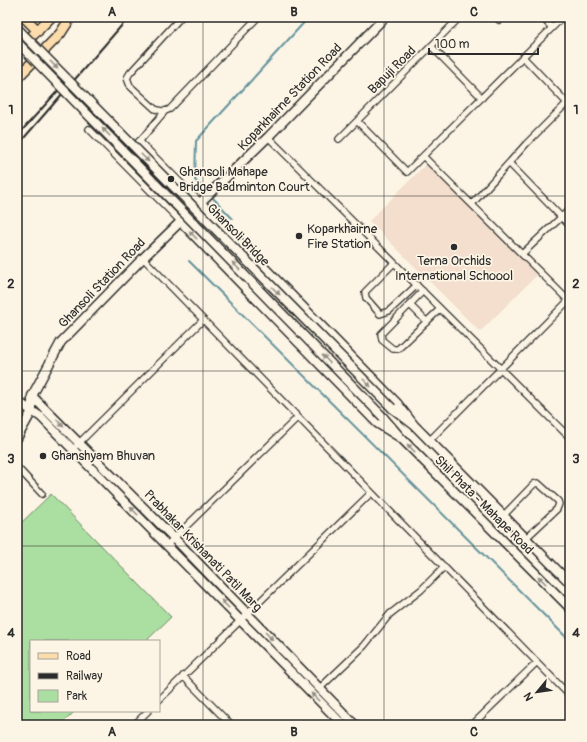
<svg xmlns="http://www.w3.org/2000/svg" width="587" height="742" font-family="Pangolin,sans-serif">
<rect width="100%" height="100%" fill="#fcf5e5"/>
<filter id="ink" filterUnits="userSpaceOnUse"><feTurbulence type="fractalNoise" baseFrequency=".025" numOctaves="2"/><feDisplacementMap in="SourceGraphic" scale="8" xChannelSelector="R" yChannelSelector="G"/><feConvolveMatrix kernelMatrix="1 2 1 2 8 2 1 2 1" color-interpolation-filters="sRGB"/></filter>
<g filter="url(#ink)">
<path fill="#f4dfce" d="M428,162L539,273L480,332L369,221Z"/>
<path fill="#abdfa1" stroke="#6b8566" d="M51,494L171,617L146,641H31V711H75L61,725H17V527Z"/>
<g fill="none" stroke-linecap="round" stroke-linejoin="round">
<path stroke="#63929c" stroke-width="2" d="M208,193L195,180L196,141L309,17
M211,196L232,218
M189,261L570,641"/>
<path stroke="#d2cdc0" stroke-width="9" stroke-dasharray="9 4.5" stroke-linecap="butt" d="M17,33L32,17"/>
<defs>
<path id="street" d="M181,17L130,73L127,78L130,86L155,109C161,111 165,112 170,109L258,17
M542,17L552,28
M563,17L423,156L570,302
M499,20L503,17
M431,46L482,98
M523,57L570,106
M357,121L460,17
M89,129L181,222
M268,137L570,438
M339,139L357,121L407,172L423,156
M139,141L201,203
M122,162L165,111
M509,163L570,226
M472,204L526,144L567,103
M522,254L570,209
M143,258L570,696
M394,263L365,292L366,298L380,314L389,311L417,285
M423,291L381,334L382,340L393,349H398L440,309
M410,305L427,322
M429,441L570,299
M77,445L203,320
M17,467L42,494
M503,516L534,484L538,483L558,501L559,504L557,509L526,538
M167,545L298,417
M183,676L231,725
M320,688L364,646L390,614L421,590L444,567
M159,700L371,493
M134,725L148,711
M472,725L537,662"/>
<path id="secondary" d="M201,203L397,403L414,425
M181,222L377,423L401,438
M32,396L174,538L355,725
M20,403L41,417L343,725
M392,408L414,425L570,583
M383,417L401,438L570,608
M17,438L32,411V396L61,342L143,258L268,137L385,17"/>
<path id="primary" d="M24,17L38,31
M17,51L51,17
M17,78L60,34L71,17"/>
</defs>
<use href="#street" stroke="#2b2b2b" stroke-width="8"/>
<use href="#secondary" stroke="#2b2b2b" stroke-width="11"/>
<use href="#primary" stroke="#2b2b2b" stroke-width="12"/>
<use href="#street" stroke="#fcf5e5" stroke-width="5.5"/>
<use href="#secondary" stroke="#fcf5e5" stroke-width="8"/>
<use href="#primary" stroke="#fddcac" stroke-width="9"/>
<path stroke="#2b2b2b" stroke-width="2" d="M17,136L64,84
M17,146L129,17"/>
<defs>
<path id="secondary-bridge" d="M17,28L392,408
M17,42L383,417"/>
</defs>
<use href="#secondary-bridge" stroke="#2b2b2b" stroke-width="11" stroke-linecap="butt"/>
<use href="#secondary-bridge" stroke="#fcf5e5" stroke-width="8"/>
</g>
<defs><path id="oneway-solid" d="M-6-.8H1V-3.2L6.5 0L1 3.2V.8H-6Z"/></defs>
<g fill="#949088">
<use href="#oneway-solid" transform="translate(54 65) rotate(46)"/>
<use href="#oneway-solid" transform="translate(106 132) rotate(-135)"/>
<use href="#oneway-solid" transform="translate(145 158) rotate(45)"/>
<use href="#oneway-solid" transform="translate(193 235) rotate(-134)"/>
<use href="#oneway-solid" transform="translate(236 266) rotate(-134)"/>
<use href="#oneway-solid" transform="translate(276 291) rotate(45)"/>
<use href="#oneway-solid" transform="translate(326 359) rotate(-134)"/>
<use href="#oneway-solid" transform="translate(367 383) rotate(45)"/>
<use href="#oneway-solid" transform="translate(60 423) rotate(46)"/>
<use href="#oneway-solid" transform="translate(411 448) rotate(-135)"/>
<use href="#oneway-solid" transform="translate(134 511) rotate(-134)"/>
<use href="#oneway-solid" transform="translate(542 580) rotate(-135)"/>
<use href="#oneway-solid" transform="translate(225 604) rotate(-134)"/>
<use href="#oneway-solid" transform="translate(269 636) rotate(46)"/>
<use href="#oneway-solid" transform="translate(315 697) rotate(-134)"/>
</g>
</g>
<path fill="none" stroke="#2b2b2b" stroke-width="1" stroke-opacity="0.55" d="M203,17V725M384,17V725M17,196H570M17,371H570M17,546H570"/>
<g fill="#2b2b2b" stroke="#fcf5e5" stroke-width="1.5">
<circle cx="171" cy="179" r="4"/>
<circle cx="299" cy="236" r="4"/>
<circle cx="454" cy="247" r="4"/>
<circle cx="43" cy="456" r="4"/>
</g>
<g text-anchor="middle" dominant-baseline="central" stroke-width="3.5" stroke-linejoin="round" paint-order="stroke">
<g font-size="13" fill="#2b2b2b" stroke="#fcf5e5">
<text transform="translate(392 70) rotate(-45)">Bapuji Road</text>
<text transform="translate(290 97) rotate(-46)">Koparkhairne Station Road</text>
<text transform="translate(238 235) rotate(45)">Ghansoli Bridge</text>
<text transform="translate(102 283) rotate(-46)">Ghansoli Station Road</text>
<text transform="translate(484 505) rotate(45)">Shil Phata - Mahape Road</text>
<text transform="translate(203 551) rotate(46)">Prabhakar Krishanati Patil Marg</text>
</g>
<g font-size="13" fill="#2b2b2b" stroke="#fcf5e5" text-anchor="start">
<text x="179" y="172">Ghansoli Mahape<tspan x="179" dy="15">Bridge Badminton Court</tspan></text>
<text x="307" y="229">Koparkhairne<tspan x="307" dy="15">Fire Station</tspan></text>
<text x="454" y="261" text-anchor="middle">Terna Orchids<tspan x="454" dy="15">International Schoool</tspan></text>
<text x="51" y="456">Ghanshyam Bhuvan</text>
</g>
</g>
<rect width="587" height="742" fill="none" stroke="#fcf5e5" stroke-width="44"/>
<rect x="30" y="640" width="130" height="72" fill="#fcf5e5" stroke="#a8a49b"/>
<rect x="38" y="653" width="20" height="6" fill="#fddcac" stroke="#a8a49b"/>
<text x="66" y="660" font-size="12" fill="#2b2b2b">Road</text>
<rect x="38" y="673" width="20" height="6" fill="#2b2b2b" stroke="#a8a49b"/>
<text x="66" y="680" font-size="12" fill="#2b2b2b">Railway</text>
<rect x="38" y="690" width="20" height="12" fill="#abdfa1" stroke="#a8a49b"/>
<text x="66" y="700" font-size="12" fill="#2b2b2b">Park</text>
<g transform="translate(537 692) rotate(241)" stroke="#fcf5e5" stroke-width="3" paint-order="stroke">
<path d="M0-3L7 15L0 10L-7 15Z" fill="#2b2b2b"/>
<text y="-6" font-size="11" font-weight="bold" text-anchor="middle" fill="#2b2b2b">N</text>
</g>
<path d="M429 48v6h109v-6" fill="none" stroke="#2b2b2b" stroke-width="2"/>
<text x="435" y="48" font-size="12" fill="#2b2b2b" stroke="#fcf5e5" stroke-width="3" paint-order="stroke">100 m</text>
<rect x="22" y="22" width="543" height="698" fill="none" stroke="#2b2b2b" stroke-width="1.5"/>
<g font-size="13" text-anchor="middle" font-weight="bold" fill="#2b2b2b">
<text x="112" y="16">A</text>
<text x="294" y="16">B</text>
<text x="474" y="16">C</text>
<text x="11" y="114">1</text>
<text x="576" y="114">1</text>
<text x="11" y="288">2</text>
<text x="576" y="288">2</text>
<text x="11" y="463">3</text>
<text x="576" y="463">3</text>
<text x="11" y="637">4</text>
<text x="576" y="637">4</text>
<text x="112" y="736">A</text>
<text x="294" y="736">B</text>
<text x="474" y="736">C</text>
</g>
</svg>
